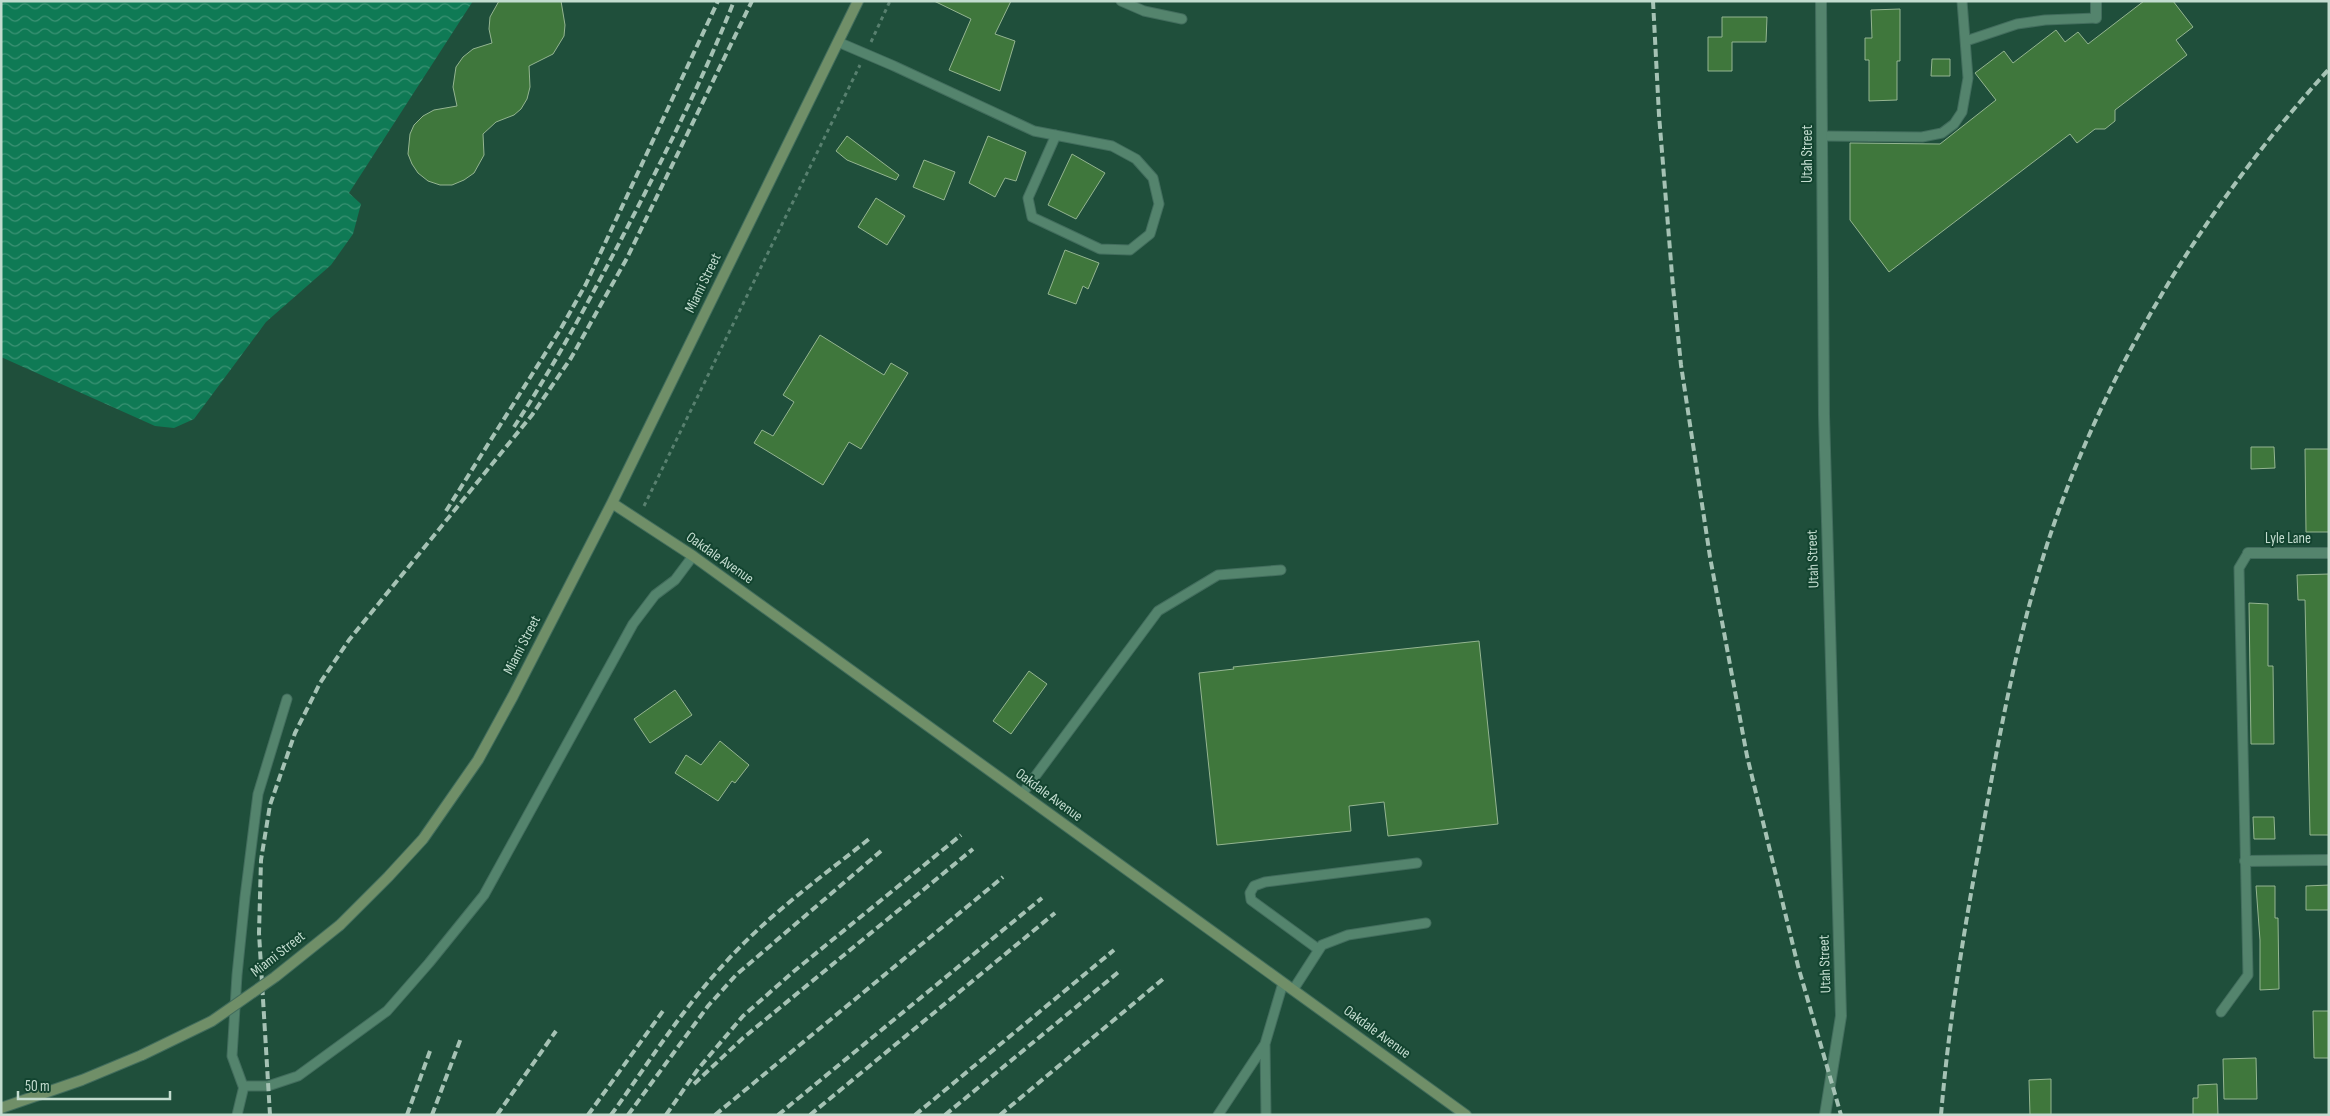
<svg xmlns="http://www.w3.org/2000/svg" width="2330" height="1116" font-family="'Sofia Sans Condensed',sans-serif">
<defs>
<pattern id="water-waves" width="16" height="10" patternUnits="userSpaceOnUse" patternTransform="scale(1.25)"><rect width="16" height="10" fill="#0f7a55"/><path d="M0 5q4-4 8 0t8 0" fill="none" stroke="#3b9274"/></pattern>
</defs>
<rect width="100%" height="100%" fill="#1f4f3b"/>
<path fill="url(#water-waves)" d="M1,1H473L349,193L361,204L353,234L331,265L266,322L194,419L174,428L155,426L1,357Z"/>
<path fill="#3f773c" stroke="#94b591" d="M499,1H561L565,25L564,36L553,54L529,66L530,87L527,99L521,109L514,115L496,122L483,134L484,155L474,173L464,180L452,185H440L428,181L418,173L412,164L408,154L410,134L414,125L423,116L434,110L457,106L453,87L456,67L463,57L473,49L492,43L489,29L490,17Z
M934,1H1011L995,34L1015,41L1000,91L949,70L971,19Z
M2144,1H2173L2193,27L2176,40L2187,55L2115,110V121L2105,129H2095L2077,143L2070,134L1889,272L1850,220V143L1940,144L1996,100L1975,73L2004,51L2013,63L2056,30L2065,42L2078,32L2088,44Z
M1900,9V61H1897V100L1869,101V60H1865V38H1872L1871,10Z
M1722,17H1767L1766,42H1732V71H1708V37H1722Z
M1932,59H1950V76H1931Z
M847,136L899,175L896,180L847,160L836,151Z
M988,136L1026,152L1016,181L1005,178L995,197L969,183Z
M1072,154L1105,173L1076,219L1048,205Z
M924,160L955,172L944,200L913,187Z
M876,198L905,216L887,245L858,227Z
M1065,250L1099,263L1088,289L1083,286L1076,304L1048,294Z
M820,335L884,375L891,363L908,373L861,449L849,442L823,485L754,443L762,430L773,436L794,402L783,395Z
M2251,447H2274L2275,468L2251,469Z
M2305,449H2329V532H2306Z
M2329,574V835H2310L2305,600H2298L2297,575Z
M2249,603L2268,604V666H2273L2274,744H2251Z
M1479,641L1498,824L1388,836L1384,802L1349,806L1351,831L1217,845L1199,673L1234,669L1233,667Z
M1029,671L1047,684L1011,734L993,721Z
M675,690L692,715L650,743L634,719Z
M720,741L749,765L735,783L732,781L718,801L675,773L686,755L701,765Z
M2253,817H2274L2275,839H2254Z
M2329,885V910H2306V886Z
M2256,886H2275V918H2278L2279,989L2260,990V940Z
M2313,1011H2329V1058H2314Z
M2256,1058L2257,1099H2224L2223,1059Z
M2051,1079V1115H2030L2029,1080Z
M2217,1084L2218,1115H2193V1098H2198V1085Z"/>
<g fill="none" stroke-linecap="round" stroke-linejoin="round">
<defs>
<path id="lane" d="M1121,1L1144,11L1182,19
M1966,41L2017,24L2045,20L2096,18
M838,42L894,66L1034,131L1112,146L1136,159L1153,178L1159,204L1150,234L1130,250L1100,249L1032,217L1028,198L1056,135
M1822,136L1922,137L1942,133L1954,124L1962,112L1968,78L1962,1
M287,699L258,794L245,897L237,975L232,1056L243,1086H268L298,1076L387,1011L429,963L484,895L633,624L655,595L675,580L693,556
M1022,794L1158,611L1218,575L1281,570
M1318,949L1251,900L1250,893L1254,886L1265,882L1417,863
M1293,990L1322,945L1348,935L1426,923
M2221,1012L2248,975L2239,568L2248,553
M237,1115L244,1086
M1218,1115L1265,1044
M1266,1115L1265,1044L1283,983"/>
<path id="street" d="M1821,1L1824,415L1841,1016L1825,1115
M2096,1V18
M2248,553H2329
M2245,861L2329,860"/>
<path id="secondary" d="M612,503L693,556L1466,1115
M340,925L388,877L423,839L478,760L513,696L612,503L858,1
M1,1108L82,1080L142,1055"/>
</defs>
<use href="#lane" stroke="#426d5d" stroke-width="11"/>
<use href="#street" stroke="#426d5d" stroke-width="12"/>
<use href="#secondary" stroke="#426d5d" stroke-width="12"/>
<path stroke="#58806f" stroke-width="3" stroke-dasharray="4 4" stroke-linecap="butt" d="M871,42L890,1
M644,506L860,65"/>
<use href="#lane" stroke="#54846d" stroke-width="9"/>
<use href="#street" stroke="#54846d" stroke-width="10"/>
<use href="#secondary" stroke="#708f68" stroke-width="10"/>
<path stroke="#a5c2b4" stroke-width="4" stroke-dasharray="8 4" stroke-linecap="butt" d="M1653,1L1659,115L1673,287L1681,365L1710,557L1747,756L1798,966L1841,1115
M514,427C563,352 604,273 645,193C677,130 708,67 734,1
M446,511L560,330L586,284L718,1
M694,1084L743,1038L973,849
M270,1115L259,933L261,860L270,805L295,733L320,683L349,640L532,415L571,358L627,258L752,1
M407,1115L430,1051
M432,1115L461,1038
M497,1115L556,1031
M588,1115L663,1011
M611,1115C648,1064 682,1009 725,963C767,916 820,878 869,839
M628,1115L708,1006L736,975L881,851
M666,1115L698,1069L743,1016L793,972L961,835
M715,1115L1003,877
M778,1115L1042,898
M810,1115L1055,913
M915,1115L1114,950
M945,1115L1121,970
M1000,1115L1163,979
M1941,1115C1949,1021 1964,930 1981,838C2000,731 2019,624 2055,521C2114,354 2210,200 2329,69"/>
<defs>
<path id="secondary-bridge" d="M142,1055L212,1021L275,977L340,925"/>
</defs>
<use href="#secondary-bridge" stroke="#426d5d" stroke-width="12" stroke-linecap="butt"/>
<use href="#secondary-bridge" stroke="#708f68" stroke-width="10"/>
</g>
<g text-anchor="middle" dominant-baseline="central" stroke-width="4" stroke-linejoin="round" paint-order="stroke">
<g font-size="15" fill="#c3dccf" stroke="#134430">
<text transform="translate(1807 154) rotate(-90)">Utah Street</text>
<text transform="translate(703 283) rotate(-64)">Miami Street</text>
<text x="2288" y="538">Lyle Lane</text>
<text transform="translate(720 558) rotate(35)">Oakdale Avenue</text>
<text transform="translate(1813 559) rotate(-92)">Utah Street</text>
<text transform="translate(522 645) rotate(-63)">Miami Street</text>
<text transform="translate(1049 795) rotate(36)">Oakdale Avenue</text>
<text transform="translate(278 954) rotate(-38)">Miami Street</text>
<text transform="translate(1825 964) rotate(-92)">Utah Street</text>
<text transform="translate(1377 1032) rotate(36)">Oakdale Avenue</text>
</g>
</g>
<rect width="2330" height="1116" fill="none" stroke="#c3dccf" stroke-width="5"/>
<path d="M18 1091v8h152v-8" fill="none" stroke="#c3dccf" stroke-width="2.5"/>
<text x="25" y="1091" font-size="15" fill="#c3dccf" stroke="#134430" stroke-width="4" paint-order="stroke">50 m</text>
</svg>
